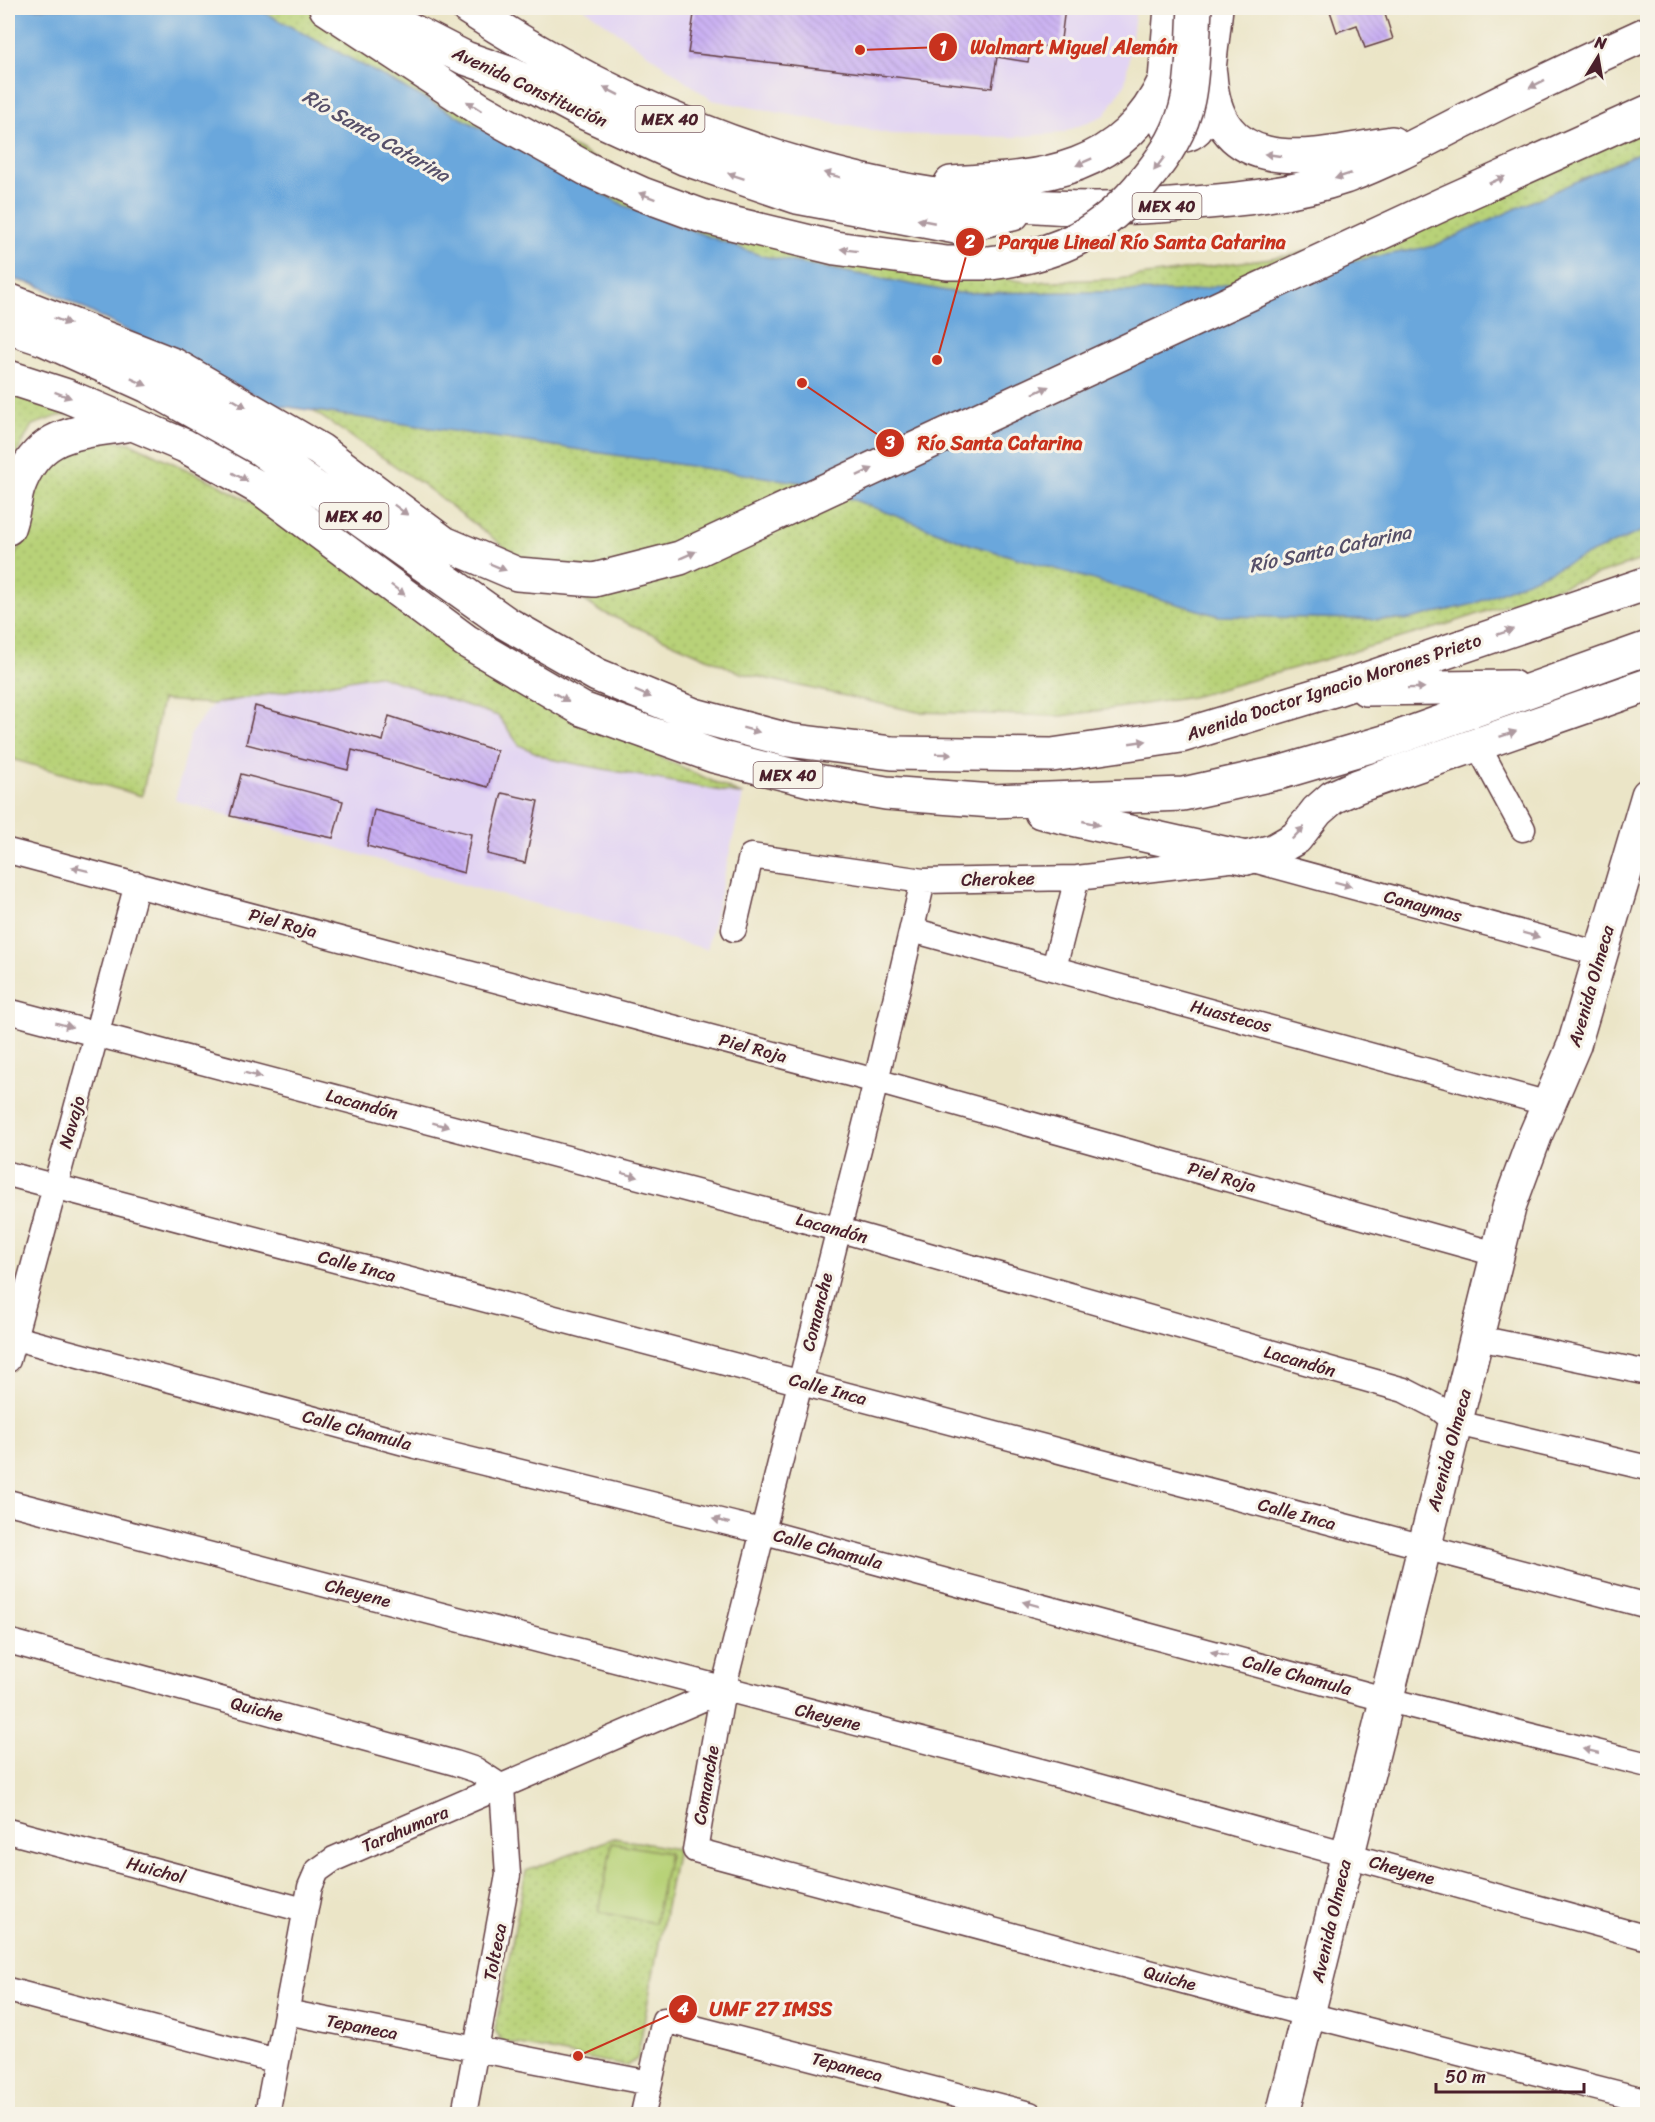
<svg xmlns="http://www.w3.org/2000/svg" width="1655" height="2122" font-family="Sriracha,sans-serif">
<defs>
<pattern id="grass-dots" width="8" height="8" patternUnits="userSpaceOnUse" patternTransform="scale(1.5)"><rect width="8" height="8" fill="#b8d278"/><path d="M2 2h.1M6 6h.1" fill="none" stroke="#a0b468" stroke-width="1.8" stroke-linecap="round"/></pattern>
<pattern id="building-back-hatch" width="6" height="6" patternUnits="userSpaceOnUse" patternTransform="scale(1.5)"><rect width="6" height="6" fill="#c8aef3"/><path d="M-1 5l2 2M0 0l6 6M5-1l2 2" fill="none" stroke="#ad95d0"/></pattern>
</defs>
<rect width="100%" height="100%" fill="#f7f3e8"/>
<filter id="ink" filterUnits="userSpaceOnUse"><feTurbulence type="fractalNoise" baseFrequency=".0167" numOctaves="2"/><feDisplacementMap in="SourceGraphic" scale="12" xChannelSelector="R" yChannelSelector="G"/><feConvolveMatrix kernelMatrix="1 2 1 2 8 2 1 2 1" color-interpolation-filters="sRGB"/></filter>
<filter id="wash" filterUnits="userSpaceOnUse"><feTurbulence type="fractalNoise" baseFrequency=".008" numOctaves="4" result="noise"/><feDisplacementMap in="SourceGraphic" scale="24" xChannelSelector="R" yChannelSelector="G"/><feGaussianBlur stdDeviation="1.35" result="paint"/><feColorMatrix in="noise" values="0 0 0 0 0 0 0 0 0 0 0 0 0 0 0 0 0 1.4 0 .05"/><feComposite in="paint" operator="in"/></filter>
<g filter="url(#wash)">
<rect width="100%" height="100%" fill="#ebe5c7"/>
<path fill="#e2d4f3" d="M584,8H1136L1125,84L1105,115L1062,133L1013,137L891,134L712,100Z
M377,675L498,716L519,745L550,759L743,795L707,949L471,887L175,800L190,734L213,704Z"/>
<path fill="url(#grass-dots)" stroke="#817852" stroke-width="1.5" d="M8,8H321L701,217L903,266L1029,282L1118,279L1292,255L1468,204L1647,125V558L1439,627L1192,697L1062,716L918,712L741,673L600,611L514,554L422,484L292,397Z
M8,387L88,413L58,416L32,425L8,470Z
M102,439L130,443L216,483L319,541L503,669L666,760L743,795L550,759L519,745L498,716L377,675L213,704L162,700L142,796L8,758V567L21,544L29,497L40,468L59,451Z
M614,1838L677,1849L637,2059L626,2066L501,2041L495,2030L526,1871Z"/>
<path fill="#b8d278" stroke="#817852" stroke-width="1.5" d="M612,1843L669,1853L655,1923L599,1912Z"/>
<path fill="#6ba7dc" stroke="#5a6384" stroke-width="1.5" d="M8,8H256L625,206L762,256L957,293L1191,291L1434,246L1647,149V529L1474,604L1405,620L1219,616L972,545L812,484L275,405L37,285L8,278Z"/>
<g id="blocks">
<path fill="url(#building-back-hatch)" d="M695,8H1065L1060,47L1032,46L1028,62L997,57L992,88L688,53Z
M1329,8H1383L1393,39L1365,48L1357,25L1337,32Z
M255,706L383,741L389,716L497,751L488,787L352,750L348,770L246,744Z
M241,774L343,801L333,838L230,816Z
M502,793L538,801L525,863L487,854Z
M374,810L471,834L464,873L367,846Z"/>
</g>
</g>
<g filter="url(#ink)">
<use href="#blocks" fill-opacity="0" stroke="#623d42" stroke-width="1.5"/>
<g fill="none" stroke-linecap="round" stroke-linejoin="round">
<defs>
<path id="street" d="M1477,744L1523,829
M8,851L876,1081L1496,1254
M923,881L876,1081L723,1690L695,1850L1309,2015L1648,2101
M734,929L751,856L923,881L1077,878L1246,858L1600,954
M912,930L1549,1104
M1054,968L1077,878
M8,1011L837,1229L1404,1390L1437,1407L1457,1423L1648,1468
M8,1174L1648,1606
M8,1336L415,1446L761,1531L1388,1700L1648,1765
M1478,1338L1648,1373
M8,1360L137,884
M8,1502L1083,1782L1648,1938
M8,1641L455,1763L476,1770L502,1787L508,1875L464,2114
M8,1831L304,1910
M8,1990L277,2061
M286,2012L650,2083
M267,2114L310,1887L317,1871L334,1859L723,1690
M643,2114L664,2020L1030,2114"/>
<path id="secondary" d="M1171,8L1162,116L1168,130L1180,136C1195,134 1200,127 1204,113L1216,8
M1246,858L1273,851L1296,838L1317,811L1333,797L1358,786L1648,685
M1283,2114L1510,1204L1535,1136L1574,1045L1648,795"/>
<path id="highway" d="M326,8L481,110L587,169L642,194L702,216L835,248L947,263H990
M368,8L465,58L511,74L583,112L686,159L797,197L956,227L1013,214
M468,8C680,148 929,227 1184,204C1236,200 1295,194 1345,177C1388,161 1430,138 1471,117C1529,88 1588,60 1648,33
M1210,74C1217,185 1318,155 1392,143
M951,183C1044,178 1123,172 1166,78
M8,300L174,365L320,450L444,543L517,574L594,580L680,558L1443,204L1648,112
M8,327L44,339L148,386L259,448L506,623L597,675L694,715L788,740L892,753L1052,755L1181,736L1337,689L1648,583
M8,377L67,396L185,446L263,490L466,641L582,709L714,756L810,780L886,793L993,801L1183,794L1282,772L1391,740L1648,648
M8,528C13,515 14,501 18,488C39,429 78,434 130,424
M1366,689L1512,687
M1041,812L1246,858"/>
</defs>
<use href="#street" stroke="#623d42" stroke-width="27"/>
<use href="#secondary" stroke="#623d42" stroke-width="36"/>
<use href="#highway" stroke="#623d42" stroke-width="36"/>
<use href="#street" stroke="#fff" stroke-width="24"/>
<use href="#secondary" stroke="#fff" stroke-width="33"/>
<use href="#highway" stroke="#fff" stroke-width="33"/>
<defs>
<path id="highway-bridge" d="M990,263C1059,255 1103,233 1146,179C1166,155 1182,130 1188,99C1194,69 1193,38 1195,8"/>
</defs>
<use href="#highway-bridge" stroke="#623d42" stroke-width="36" stroke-linecap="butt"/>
<use href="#highway-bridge" stroke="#fff" stroke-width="33"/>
</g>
<defs><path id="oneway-solid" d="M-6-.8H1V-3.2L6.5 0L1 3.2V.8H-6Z" transform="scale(1.5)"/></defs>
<g fill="#ae9aa0">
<use href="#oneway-solid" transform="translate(1537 84) rotate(153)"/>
<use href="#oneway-solid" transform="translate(611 91) rotate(-153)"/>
<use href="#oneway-solid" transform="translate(474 106) rotate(-147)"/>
<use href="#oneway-solid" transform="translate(1273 155) rotate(-172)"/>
<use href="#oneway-solid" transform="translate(1084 162) rotate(156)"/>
<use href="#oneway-solid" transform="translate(1159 164) rotate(127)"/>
<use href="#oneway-solid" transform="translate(832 175) rotate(-165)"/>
<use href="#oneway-solid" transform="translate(736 176) rotate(-161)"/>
<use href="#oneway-solid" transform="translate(1343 176) rotate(162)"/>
<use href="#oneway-solid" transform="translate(1497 180) rotate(-24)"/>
<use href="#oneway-solid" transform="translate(647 196) rotate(-159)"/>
<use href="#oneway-solid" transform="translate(926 221) rotate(-169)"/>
<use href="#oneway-solid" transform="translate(849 250) rotate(-173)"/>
<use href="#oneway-solid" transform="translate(62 321) rotate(21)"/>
<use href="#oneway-solid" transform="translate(139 382) rotate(24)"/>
<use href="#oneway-solid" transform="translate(1041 390) rotate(-25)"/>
<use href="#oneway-solid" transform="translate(63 395) rotate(20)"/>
<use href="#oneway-solid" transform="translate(239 403) rotate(30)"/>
<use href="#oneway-solid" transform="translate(865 472) rotate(-25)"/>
<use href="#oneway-solid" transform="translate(240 477) rotate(29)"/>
<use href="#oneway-solid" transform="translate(401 510) rotate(37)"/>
<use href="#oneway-solid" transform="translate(688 555) rotate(-24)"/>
<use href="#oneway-solid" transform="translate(498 567) rotate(23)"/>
<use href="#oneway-solid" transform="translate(398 590) rotate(37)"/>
<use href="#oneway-solid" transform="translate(1505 632) rotate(-19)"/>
<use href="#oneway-solid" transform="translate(1416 688) rotate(-1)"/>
<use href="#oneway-solid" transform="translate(643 694) rotate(23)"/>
<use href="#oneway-solid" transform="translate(561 697) rotate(30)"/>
<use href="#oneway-solid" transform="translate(751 730) rotate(15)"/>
<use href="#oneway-solid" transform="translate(1508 734) rotate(-19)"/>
<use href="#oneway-solid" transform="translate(1138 742) rotate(-8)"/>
<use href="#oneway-solid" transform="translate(944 754) rotate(1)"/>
<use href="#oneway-solid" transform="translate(1091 823) rotate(13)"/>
<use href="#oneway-solid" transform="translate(1298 833) rotate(-46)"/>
<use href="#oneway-solid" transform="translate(80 869) rotate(-166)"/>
<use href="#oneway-solid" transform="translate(1343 884) rotate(15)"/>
<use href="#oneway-solid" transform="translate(1531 935) rotate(15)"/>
<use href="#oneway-solid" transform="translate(64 1025) rotate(15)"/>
<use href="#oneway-solid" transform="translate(253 1075) rotate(15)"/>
<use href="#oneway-solid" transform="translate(441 1125) rotate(15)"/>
<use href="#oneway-solid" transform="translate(630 1175) rotate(15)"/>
<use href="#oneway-solid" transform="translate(721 1521) rotate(-166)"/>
<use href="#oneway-solid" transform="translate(1031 1604) rotate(-165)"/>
<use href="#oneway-solid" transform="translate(1219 1654) rotate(-165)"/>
<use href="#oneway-solid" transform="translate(1591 1751) rotate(-166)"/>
</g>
</g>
<g text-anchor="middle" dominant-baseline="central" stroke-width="6" stroke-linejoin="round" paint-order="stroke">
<g fill="#f7f3e8" stroke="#7e5f64" stroke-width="1.5">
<rect x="635.5" y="106" width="69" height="26" rx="4.5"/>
<rect x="1132.5" y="193" width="69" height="26" rx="4.5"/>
<rect x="319.5" y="503" width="69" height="26" rx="4.5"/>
<rect x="753.5" y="762" width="69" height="26" rx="4.5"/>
</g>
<g font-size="16" font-weight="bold" fill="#4a1f2b">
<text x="670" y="119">MEX 40</text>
<text x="1167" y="206">MEX 40</text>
<text x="354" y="516">MEX 40</text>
<text x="788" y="775">MEX 40</text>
</g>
<g font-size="18" fill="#4a1f2b" stroke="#f7f3e8">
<text transform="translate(530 87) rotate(25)">Avenida Constitución</text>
<text transform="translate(1334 687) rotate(-18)">Avenida Doctor Ignacio Morones Prieto</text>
<text transform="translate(998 879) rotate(-1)">Cherokee</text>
<text transform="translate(1423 906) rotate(15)">Canaymas</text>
<text transform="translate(283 923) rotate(15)">Piel Roja</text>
<text transform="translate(1591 986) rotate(-74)">Avenida Olmeca</text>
<text transform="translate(1231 1016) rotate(15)">Huastecos</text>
<text transform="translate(753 1048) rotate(15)">Piel Roja</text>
<text transform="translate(362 1104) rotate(15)">Lacandón</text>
<text transform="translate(72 1122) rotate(-74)">Navajo</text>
<text transform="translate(1222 1177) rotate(16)">Piel Roja</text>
<text transform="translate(832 1228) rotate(15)">Lacandón</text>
<text transform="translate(357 1266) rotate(15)">Calle Inca</text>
<text transform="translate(817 1312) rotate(-76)">Comanche</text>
<text transform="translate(1300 1361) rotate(16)">Lacandón</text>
<text transform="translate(828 1389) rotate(15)">Calle Inca</text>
<text transform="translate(357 1430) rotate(15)">Calle Chamula</text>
<text transform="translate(1449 1450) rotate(-75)">Avenida Olmeca</text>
<text transform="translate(1297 1514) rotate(15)">Calle Inca</text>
<text transform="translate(828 1549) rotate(15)">Calle Chamula</text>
<text transform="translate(358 1593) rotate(15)">Cheyene</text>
<text transform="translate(1297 1675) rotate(15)">Calle Chamula</text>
<text transform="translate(257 1709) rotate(15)">Quiche</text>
<text transform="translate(828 1717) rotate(14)">Cheyene</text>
<text transform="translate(706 1785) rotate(-80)">Comanche</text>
<text transform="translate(405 1829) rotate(-23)">Tarahumara</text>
<text transform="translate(156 1870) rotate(15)">Huichol</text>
<text transform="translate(1402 1870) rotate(16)">Cheyene</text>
<text transform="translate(1331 1921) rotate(-77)">Avenida Olmeca</text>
<text transform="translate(495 1952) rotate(-79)">Tolteca</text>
<text transform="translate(1170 1978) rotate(15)">Quiche</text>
<text transform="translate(362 2027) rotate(11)">Tepaneca</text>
<text transform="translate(847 2067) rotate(15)">Tepaneca</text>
</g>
<g font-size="20" font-style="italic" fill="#564f69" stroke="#f7f3e8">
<text transform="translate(376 136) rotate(30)">Río Santa Catarina</text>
<text transform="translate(1330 549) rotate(-12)">Río Santa Catarina</text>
</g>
</g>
<path fill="none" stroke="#c8321e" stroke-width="2" d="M860 50L943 47M937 360L970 242M802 383L890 443M578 2056L683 2009"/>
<g fill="#c8321e" stroke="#f7f3e8" stroke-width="2">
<circle cx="860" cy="50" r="6"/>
<circle cx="937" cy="360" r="6"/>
<circle cx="802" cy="383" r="6"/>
<circle cx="578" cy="2056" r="6"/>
<circle cx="943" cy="47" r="15"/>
<circle cx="970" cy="242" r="15"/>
<circle cx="890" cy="443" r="15"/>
<circle cx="683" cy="2009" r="15"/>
</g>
<g font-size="18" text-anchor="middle" font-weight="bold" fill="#fff">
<text x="943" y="54">1</text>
<text x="970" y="248">2</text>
<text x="890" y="449">3</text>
<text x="683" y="2015">4</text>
</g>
<g font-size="20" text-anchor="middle" font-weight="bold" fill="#c8321e" stroke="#f7f3e8" stroke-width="6" stroke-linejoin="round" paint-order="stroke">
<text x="1074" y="54">Walmart Miguel Alemán</text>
<text x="1142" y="249">Parque Lineal Río Santa Catarina</text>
<text x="1000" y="450">Río Santa Catarina</text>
<text x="771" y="2016">UMF 27 IMSS</text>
</g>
<rect width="1655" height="2122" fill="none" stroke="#f7f3e8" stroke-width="30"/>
<g transform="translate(1598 57) rotate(11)" stroke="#f7f3e8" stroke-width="4.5" paint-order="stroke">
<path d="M0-4.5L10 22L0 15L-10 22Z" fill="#4a1f2b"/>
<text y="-9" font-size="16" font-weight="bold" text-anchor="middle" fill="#4a1f2b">N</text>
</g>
<path d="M1436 2083v9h148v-9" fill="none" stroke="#4a1f2b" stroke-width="3"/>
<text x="1445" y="2083" font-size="18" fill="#4a1f2b" stroke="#f7f3e8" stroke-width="4.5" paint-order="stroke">50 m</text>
</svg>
